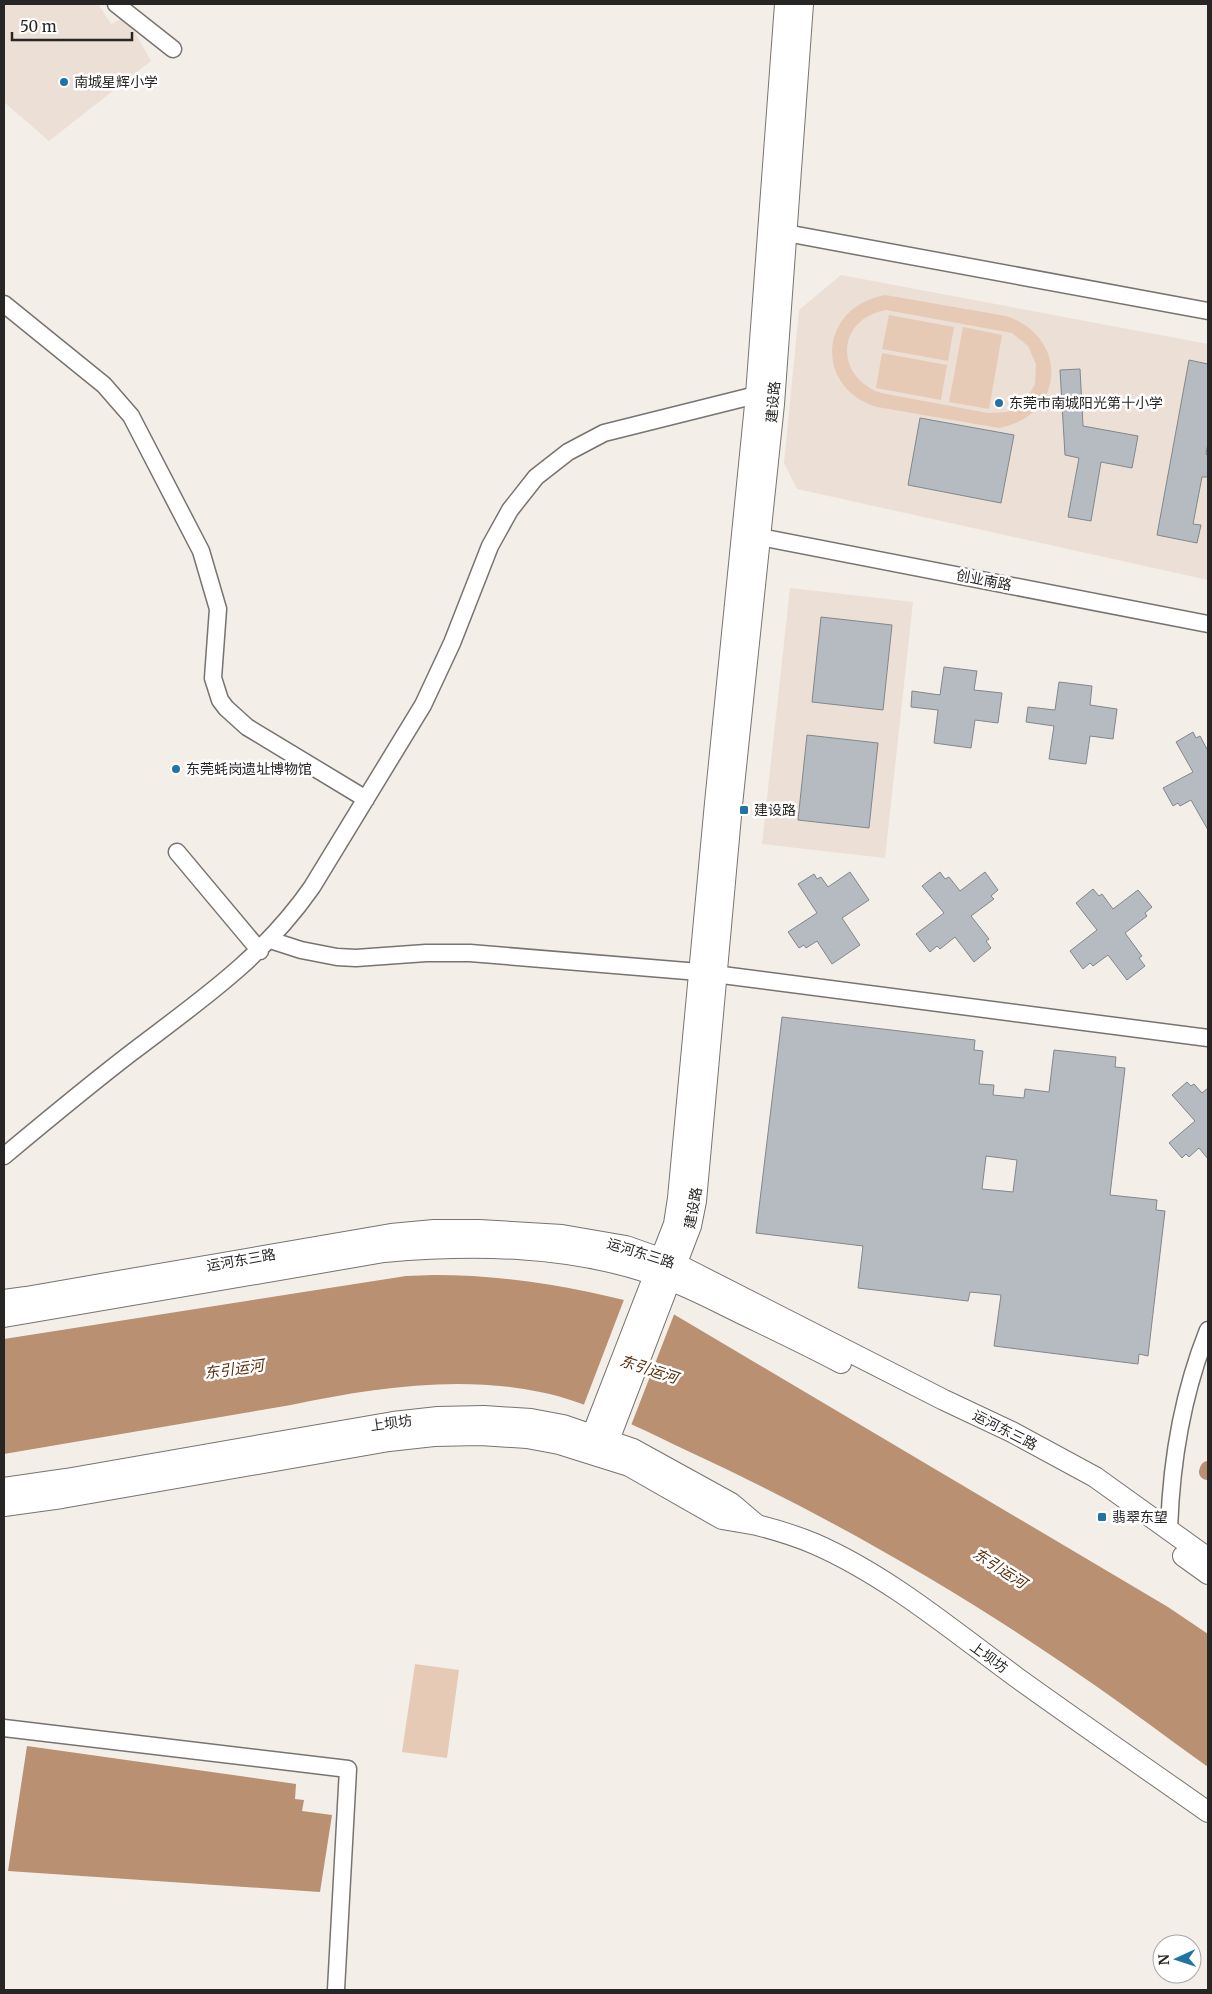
<svg xmlns="http://www.w3.org/2000/svg" width="1212" height="1994" font-family="Merriweather,'Noto Sans SC',serif">
<rect width="100%" height="100%" fill="#f4eee9"/>
<path fill="#ecdfd6" d="M4,4H98L111,24L126,16L151,61L49,141L4,102Z
M841,275L1208,344V580L797,489L784,463L799,310Z
M790,588L913,602L885,858L762,844Z"/>
<path fill="#e6cab6" fill-rule="evenodd" d="M885,295L1006,316C1070,337 1065,416 999,428L877,407C813,387 819,307 885,295ZM886,310L1012,333L1028,346L1036,364L1035,384L1030,393L1017,407L1007,412L988,413L881,393C834,377 836,319 886,310Z
M889,315L954,327L948,361L882,349Z
M963,327L1002,335L989,409L949,402Z
M882,353L947,365L941,400L876,388Z
M415,1664L459,1670L447,1758L402,1752Z"/>
<path fill="#b99072" d="M434,1275C517,1275 591,1290 670,1312L1168,1607L1208,1634V1767C1158,1731 1109,1694 1058,1660C942,1581 819,1512 692,1453C645,1431 591,1402 540,1392C458,1375 372,1388 291,1405L4,1454V1339L406,1276Z
M27,1746L296,1784L295,1799L304,1800L302,1811L332,1815L320,1892L8,1871Z"/>
<path fill="#f4eee9" d="M625,1297L675,1312L630,1428L583,1407Z"/>
<g fill="none" stroke-linecap="round" stroke-linejoin="round">
<path stroke="#b99072" stroke-width="16" d="M1207,1472L1208,1469"/>
</g>
<path fill="#b5bbc0" stroke="#81878b" fill-rule="evenodd" d="M1189,360L1208,364V443L1206,454L1208,456V477H1202L1193,524L1201,525L1197,543L1157,535Z
M1080,369L1083,426L1138,436L1132,468L1101,462L1091,521L1068,517L1079,458L1065,455L1060,370Z
M920,418L1014,435L1001,503L908,485Z
M821,617L892,625L883,710L812,702Z
M944,667L977,671L974,690L1002,693L998,723L975,720L971,748L934,743L938,710L911,707L912,691L940,695Z
M1059,682L1092,686L1090,705L1117,709L1113,739L1090,736L1086,764L1049,759L1054,726L1026,722L1028,707L1055,710Z
M1193,732L1196,738L1200,736L1208,751V830L1191,800L1180,806L1178,803L1173,806L1163,788L1193,772L1176,742Z
M807,735L878,743L869,828L798,820Z
M850,872L869,900L842,918L860,945L832,964L817,941L806,948L804,945L799,948L788,932L817,913L798,884L814,874L817,879L821,877L828,887Z
M940,872L945,879L949,877L960,891L985,872L998,890L991,896L994,899L971,916L989,939L986,941L991,948L974,962L955,937L940,949L937,946L930,952L916,934L944,913L922,886Z
M1093,889L1099,896L1102,894L1113,909L1138,890L1152,907L1145,913L1147,916L1125,933L1142,956L1139,958L1145,966L1127,980L1108,955L1093,966L1090,963L1083,969L1070,951L1097,930L1076,903Z
M782,1017L975,1040L974,1050L983,1051L979,1084L994,1085L993,1095L1024,1098L1025,1089L1049,1092L1054,1050L1116,1057L1115,1067L1125,1068L1110,1195L1157,1200L1156,1210L1165,1211L1148,1356L1139,1354L1138,1364L994,1346L1001,1295L970,1292L968,1301L858,1288L863,1246L756,1233ZM986,1156L1017,1160L1013,1192L982,1189Z
M1187,1082L1191,1086L1194,1084L1202,1093L1208,1088V1159L1199,1148L1189,1157L1186,1154L1182,1158L1169,1143L1195,1121L1172,1095Z"/>
<g fill="none" stroke-linecap="round" stroke-linejoin="round">
<defs>
<path id="minor" d="M116,4L173,49
M786,233L1208,311
M4,304L104,385L131,416L201,551L218,609L213,678L220,700L226,708L247,727L366,799
M760,537L1208,624
M177,852L260,951
M270,940L301,950L337,957L356,958L426,953H470L699,972L1208,1038
M4,1156C46,1121 88,1086 131,1053C199,1001 262,959 312,887L423,705L452,643L490,546L510,510L536,477L568,452L604,433L756,395
M1169,1531C1171,1461 1182,1395 1208,1330
M4,1728L348,1769L336,1990"/>
<path id="tertiary" d="M4,1300L26,1297L391,1234L434,1230H479L562,1235L626,1246L677,1264L944,1400L1012,1432L1095,1477L1208,1558
M4,1317L384,1252C474,1244 569,1245 655,1275C684,1284 711,1299 738,1312C773,1329 807,1345 841,1363
M587,1448L674,1224L678,1198L715,803L756,395L785,4
M604,1453L691,1226L696,1201L732,805L774,404L803,4
M4,1488L66,1479L393,1422L438,1417L484,1416L531,1419L563,1425L633,1449L731,1503L757,1525L722,1519L629,1466L559,1444L527,1438L480,1435L434,1436L389,1441L62,1498L4,1506
M757,1525C777,1530 796,1536 815,1544C888,1576 952,1630 1016,1677C1080,1723 1144,1767 1208,1812
M1183,1556L1208,1574"/>
</defs>
<use href="#minor" stroke="#78736f" stroke-width="19"/>
<use href="#tertiary" stroke="#78736f" stroke-width="22"/>
<use href="#minor" stroke="#fff" stroke-width="16"/>
<use href="#tertiary" stroke="#fff" stroke-width="20"/>
</g>
<g fill="#2173a4" stroke="#fff" stroke-width="2">
<circle cx="64" cy="82" r="5"/>
<circle cx="999" cy="403" r="5"/>
<circle cx="176" cy="769" r="5"/>
<rect x="739" y="805" width="10" height="10" rx="2.5"/>
<rect x="1097" y="1512" width="10" height="10" rx="2.5"/>
</g>
<g text-anchor="middle" dominant-baseline="central" stroke-width="5" stroke-linejoin="round" paint-order="stroke">
<g font-size="14" fill="#282624" stroke="#fff" text-anchor="start">
<text x="74" y="82">南城星辉小学</text>
<text x="1009" y="403">东莞市南城阳光第十小学</text>
<text x="186" y="769">东莞蚝岗遗址博物馆</text>
<text x="754" y="810">建设路</text>
<text x="1112" y="1517">翡翠东望</text>
</g>
<g font-size="14" fill="#282624" stroke="#fff">
<text transform="translate(773 402) rotate(-85)">建设路</text>
<text transform="translate(984 580) rotate(11)">创业南路</text>
<text transform="translate(693 1208) rotate(-80)">建设路</text>
<text transform="translate(641 1253) rotate(17)">运河东三路</text>
<text transform="translate(241 1260) rotate(-10)">运河东三路</text>
<text transform="translate(391 1423) rotate(-8)">上坝坊</text>
<text transform="translate(1005 1430) rotate(27)">运河东三路</text>
<text transform="translate(989 1657) rotate(36)">上坝坊</text>
</g>
<g font-size="15" font-style="italic" fill="#572e09" stroke="#fff">
<text transform="translate(234 1369) rotate(-8)">东引运河</text>
<text transform="translate(649 1369) rotate(18)">东引运河</text>
<text transform="translate(1000 1568) rotate(33)">东引运河</text>
</g>
</g>
<rect width="1212" height="1994" fill="none" stroke="#282624" stroke-width="10"/>
<g transform="translate(1177 1959) rotate(267)"><circle r="24" fill="#ffffff" stroke="#a9a8a7"/>
<path d="M0-4L9 19L0 12L-9 19Z" fill="#2173a4"/>
<text y="-8" font-size="14" font-weight="bold" text-anchor="middle" fill="#282624">N</text>
</g>
<path d="M12 32v8h120v-8" fill="none" stroke="#282624" stroke-width="2.5"/>
<text x="20" y="32" font-size="15" fill="#282624" stroke="#ffffff" stroke-width="4" paint-order="stroke">50 m</text>
</svg>
